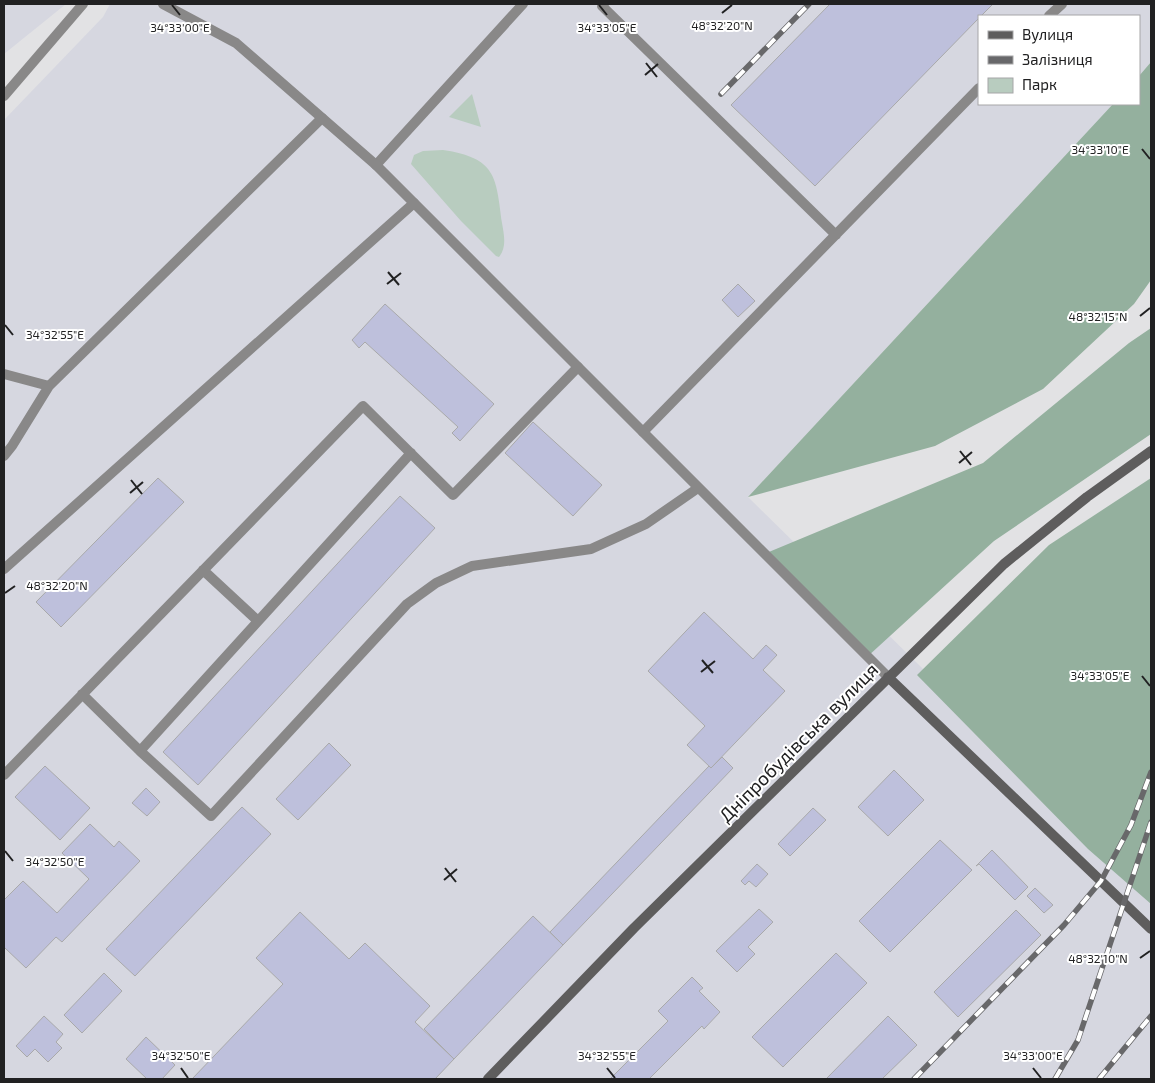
<svg xmlns="http://www.w3.org/2000/svg" width="1155" height="1083" font-family="'Exo 2',sans-serif">
<rect width="100%" height="100%" fill="#e2e2e4"/>
<path fill="#d6d7e0" d="M4,4H66L4,54Z
M110,4H1151V62L1139,76V16H979V104H1113L748,497L1151,893V1079H4V120L103,17Z"/>
<path fill="#b8ccbf" d="M472,94L481,127L449,117Z
M443,150C496,158 496,176 502,223C504,235 507,247 499,257L496,256L461,221L411,164L414,155L423,151Z"/>
<path fill="#94b09e" d="M1151,62V280L1134,304L1043,389L935,446L748,497L1113,104H1139V76Z
M1151,328V434L994,541L867,657L764,554L983,463L1129,343Z
M1151,478V904L1088,849L917,675L1049,545Z"/>
<path fill="#bec0dc" stroke="#a9a9aa" d="M830,4H993L981,16H979V18L815,186L731,105Z
M738,284L755,301L738,317L722,300Z
M385,304L494,404L460,441L452,433L458,427L365,342L359,348L352,340Z
M533,422L602,485L573,516L505,453Z
M158,478L184,502L61,627L36,602Z
M400,496L435,528L198,785L163,752Z
M704,612L753,659L766,645L777,655L763,670L785,691L711,768L687,745L705,726L648,671Z
M329,743L351,765L298,820L276,799Z
M722,757L733,768L563,945L550,932L709,766L711,768Z
M45,766L90,808L60,840L15,797Z
M894,770L924,800L888,836L858,807Z
M146,788L160,802L147,816L132,803Z
M242,807L271,834L135,976L106,949Z
M813,808L826,820L790,856L778,844Z
M90,824L114,847L119,841L140,861L62,942L56,937L26,968L5,948L4,950V900L23,881L57,913L89,879L62,853Z
M940,840L972,870L890,952L859,921Z
M992,850L1028,887L1015,900L979,864L976,866Z
M757,864L768,874L756,887L749,881L745,885L741,881Z
M1035,888L1053,905L1044,913L1027,896Z
M759,909L773,922L748,947L755,954L737,972L716,951Z
M1016,910L1041,935L958,1017L934,992Z
M300,912L349,959L365,943L430,1006L415,1022L454,1059L435,1079H192L283,984L256,958Z
M533,916L563,945L454,1059L424,1029Z
M836,953L867,983L783,1067L752,1037Z
M104,973L122,991L82,1033L64,1015Z
M692,977L703,988L699,991L720,1012L704,1029L702,1026L649,1079H610L668,1021L658,1011Z
M44,1016L63,1034L56,1042L62,1048L48,1062L35,1049L27,1057L16,1046Z
M888,1016L917,1045L882,1079H826Z
M146,1037L175,1065L162,1079H147L126,1059Z"/>
<g fill="none" stroke-linecap="round" stroke-linejoin="round">
<path stroke="#898888" stroke-width="10" d="M604,4L602,6L836,235
M1049,16L1062,4
M376,165L523,4
M4,374L49,386
M643,432L979,88
M411,453L140,751L211,816L407,604L436,583L472,566L591,549L646,524L698,488
M4,456L12,446L49,386L322,118
M4,569L414,203
M203,570L258,621
M82,694L140,751
M4,775L363,406L453,495L578,367"/>
<path stroke="#898888" stroke-width="10" d="M163,4L236,43L376,165L888,677
M4,96L83,4"/>
<path stroke="#5e5d5d" stroke-width="10" d="M888,677L1151,929
M488,1079L634,928L1004,564L1087,497L1151,451"/>
<defs>
<path id="rail" d="M721,94L809,4
M914,1079L1064,925L1101,881L1131,825L1151,772
M1055,1079L1078,1040L1151,822
M1099,1079L1151,1016"/>
</defs>
<use href="#rail" stroke="#68686a" stroke-width="5.5"/>
<use href="#rail" stroke="#fff" stroke-width="4" stroke-dasharray="11" stroke-linecap="butt"/>
</g>
<path fill="none" stroke="#212122" stroke-width="2" d="M172,5L180,15M599,5L607,15M722,13L732,5M646,63L657,77M645,75L658,64M1142,149L1150,159M388,272L399,285M387,284L401,273M1140,316L1150,308M5,325L13,335M960,451L971,465M959,463L972,452M131,480L142,494M130,493L143,482M5,593L15,586M702,660L713,673M701,672L715,661M1142,676L1150,686M5,851L13,861M445,868L456,882M444,880L457,869M1140,958L1150,951M181,1068L188,1078M607,1068L615,1078M1033,1068L1041,1078"/>
<g text-anchor="middle" dominant-baseline="central" stroke-width="4" stroke-linejoin="round" paint-order="stroke">
<g font-size="19" fill="#212122" stroke="#fff">
<text transform="translate(798 742) rotate(-45)">Дніпробудівська вулиця</text>
</g>
</g>
<g font-size="12" text-anchor="middle" fill="#212122" stroke="#fff" stroke-width="4" stroke-linejoin="round" paint-order="stroke">
<text x="722" y="30">48°32'20"N</text>
<text x="180" y="32">34°33'00"E</text>
<text x="607" y="32">34°33'05"E</text>
<text x="1100" y="154">34°33'10"E</text>
<text x="1098" y="321">48°32'15"N</text>
<text x="55" y="339">34°32'55"E</text>
<text x="57" y="590">48°32'20"N</text>
<text x="1100" y="680">34°33'05"E</text>
<text x="55" y="866">34°32'50"E</text>
<text x="1098" y="963">48°32'10"N</text>
<text x="181" y="1060">34°32'50"E</text>
<text x="607" y="1060">34°32'55"E</text>
<text x="1033" y="1060">34°33'00"E</text>
</g>
<rect width="1155" height="1083" fill="none" stroke="#212122" stroke-width="10"/>
<rect x="978" y="15" width="162" height="90" fill="#ffffff" stroke="#a6a6a7"/>
<rect x="988" y="31" width="25" height="8" fill="#5e5d5d" stroke="#a6a6a7"/>
<text x="1022" y="40" font-size="15" fill="#212122">Вулиця</text>
<rect x="988" y="56" width="25" height="8" fill="#68686a" stroke="#a6a6a7"/>
<text x="1022" y="65" font-size="15" fill="#212122">Залізниця</text>
<rect x="988" y="78" width="25" height="15" fill="#b8ccbf" stroke="#a6a6a7"/>
<text x="1022" y="90" font-size="15" fill="#212122">Парк</text>
</svg>
